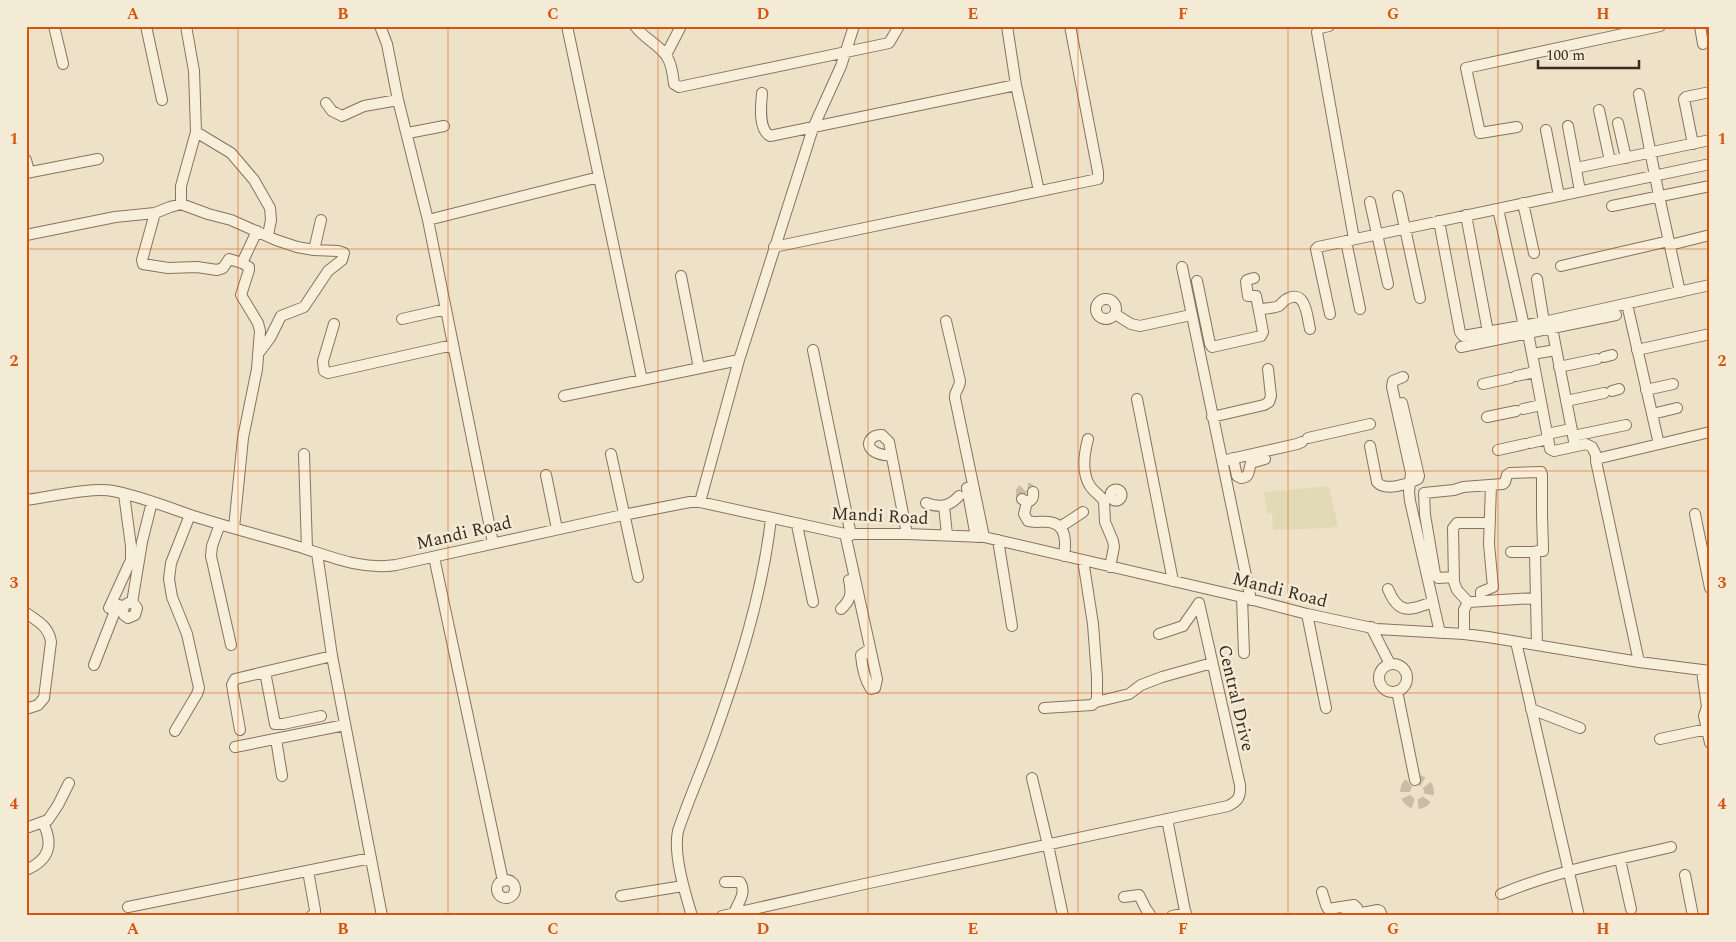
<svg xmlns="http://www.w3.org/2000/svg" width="1736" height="942" font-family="Spectral,serif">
<rect width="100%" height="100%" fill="#ede1c7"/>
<path fill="#e2dab4" d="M1329,486L1338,526L1329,528L1273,530L1272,513L1267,514L1264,492Z"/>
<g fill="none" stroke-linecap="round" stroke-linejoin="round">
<path stroke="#c9bda6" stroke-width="10" stroke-dasharray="10 5" stroke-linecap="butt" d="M1021,498V491L1024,488H1029L1033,492
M1405 792a12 12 0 1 1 24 0a12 12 0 1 1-24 0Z"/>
<defs>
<path id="minor" d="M54,26L63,64
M146,26L162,100
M380,26L387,44L398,100L428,220L493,543
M567,26L642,380L739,360
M635,26C643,38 660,45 667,57C672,64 673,76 674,84L679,87L889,43L899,26
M1007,26L1016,85L1039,191
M1329,26L1320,28L1317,32L1354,239
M1700,26L1703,44
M666,55L681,26
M762,93C761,105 758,129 770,136L1016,85
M1639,94L1659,196L1680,292
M326,103L332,111L342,116L364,106L398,100
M1599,110L1610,161
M1618,123L1626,158
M1568,126L1580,191
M1517,127L1480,133L1466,68L1660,26
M1546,130L1559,196
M196,132L231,153L254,180L270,208L271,220L268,235
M408,133L444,126
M1693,144L1684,99L1686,97L1710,92
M26,160L29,172
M1576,168L1710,140
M26,173L98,159
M1398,196L1420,298
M1370,202L1388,284
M1523,203L1534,253
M181,204V186L196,132L194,71L186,26
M1612,206L1710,186
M1498,209L1524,326
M155,213L142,260L143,264L168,268L197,267L217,270L223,268L229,259L242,263
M1466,215L1488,332
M428,220L599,177
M1439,221L1460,332L1463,336L1544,322L1710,285
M26,235L115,217L155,213L170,207L181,204L208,214L231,220L276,240L297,247L314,250L338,251L344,253L342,260L328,271L304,307L281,316L270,338L258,354
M1346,241L1360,309
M1670,245L1710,235
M774,247L1098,179V172L1070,26
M314,250L321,220
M1561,266L1669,241
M1182,267L1251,600
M681,276L699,368
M1254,278L1247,280L1246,282L1248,296H1256L1259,311
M1537,279L1544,322
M1197,281L1210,344L1212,347L1261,336L1263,332L1259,311C1265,307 1273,309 1279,306C1281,304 1283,302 1285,300C1306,287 1307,316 1310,329
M1096 309a10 10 0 1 1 20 0a10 10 0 1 1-20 0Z
M1627,304L1658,440
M1115,314L1131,324L1140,326L1191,315
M1330,314L1316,249L1318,247L1710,164
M402,319L446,309
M946,321L960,381C960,388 954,391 955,398L984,537
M334,324L323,361L324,371L328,373L453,345
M1552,328L1575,446
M1528,333L1550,449L1554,451L1586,444L1592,447L1596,455V461L1639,662
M1461,347L1616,315
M813,350L851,535
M1637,350L1710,334
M1532,354L1556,350
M1604,357L1612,355
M1559,367L1597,359
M1516,376L1535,372
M1403,377L1393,381L1392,387L1411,473L1409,492L1410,501L1440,633
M1483,384L1510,378
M1646,390L1673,384
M1612,391L1619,389
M564,396L642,380
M1137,399L1173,581
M1566,401L1604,393
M1523,409L1541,405
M1652,414L1677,408
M1212,417L1264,405L1269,402L1271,396L1268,369
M1487,417L1516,411
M1547,434L1571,429
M1573,436L1626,425
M1308,438L1370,424
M1088,439C1084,454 1081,472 1090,486C1094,492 1100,495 1104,501L1105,522L1113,541L1114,547L1110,567
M1530,443L1548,439
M1370,446L1377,482C1385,492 1408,484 1418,479L1419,476L1402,403
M1498,450L1525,444
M304,454L307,549
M611,454L638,577
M891,456C886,455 880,455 875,452C863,445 871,434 882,435L889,442L907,534
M1233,458L1237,476L1241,478C1251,477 1248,470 1251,463L1265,459
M1596,459L1710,432
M1222,461L1297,444L1302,442
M546,475L557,529
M967,488L976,537
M1110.5 495a5.5 5.5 0 1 1 11 0a5.5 5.5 0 1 1-11 0Z
M1022,499L1027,502C1032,501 1034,497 1033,492
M26,500C49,497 92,487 113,491C139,496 165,506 190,515C227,527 266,537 303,548C334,558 363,570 396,565L623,515L690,502H700L845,534H907L984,537L1242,597L1307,614L1377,629L1464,634L1488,637L1639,662L1710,671
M700,502L739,360L813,128L841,66L854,26
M1027,502L1024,514L1028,521C1035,523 1042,521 1049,522C1067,524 1066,543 1064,556
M926,503C940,508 949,507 959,496
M944,506L947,535
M1695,514L1710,588
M220,524L212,546L211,556L231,645
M797,525L813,602
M1060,527L1083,512
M234,528L243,438L257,369L260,331L258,323L241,295L249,270V267L242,263L257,231
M845,534L848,547L877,679L875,688L871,689C864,678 862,668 861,655L870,649
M998,540L1012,626
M1511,552H1536
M317,553L332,656L382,916
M434,557L503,881
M1454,577L1438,578L1435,574L1425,515L1424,493L1454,490L1463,487L1503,484L1505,482L1507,475L1510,473L1541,472L1542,475V515L1543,548V551H1537L1535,554L1537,645
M1388,589C1399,616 1410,610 1433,602
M1242,597L1244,653
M1481,600V592L1493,587L1489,544L1491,485
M1468,602L1457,590L1454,582L1453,528L1457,523H1490
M132,603L142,542L152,502
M109,608L131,560V546L124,494
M841,609C851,600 852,593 849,580
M26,613C38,621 49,627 51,642L44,698L38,705L26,709
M1307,614L1326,708
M1371,627L1390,664
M1159,634L1183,626L1199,603
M1464,634V610L1468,602L1535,598
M1516,642L1579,916
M1379 678a14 14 0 1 1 28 0a14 14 0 1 1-28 0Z
M94,665L117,606L119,605L124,615L128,618L135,615L137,608C134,603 130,601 125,605L122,611
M1702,671L1707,707L1704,716L1710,743
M265,672L275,724H283L321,716
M1397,691L1415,780
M1096,702L1129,694L1141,685L1162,677L1212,663
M1044,708L1092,705L1097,700V677L1093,624L1083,560
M1531,709L1580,728
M240,730L232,685L235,679L332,656
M175,731L197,694L199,688L187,634L172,597L169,579L171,563L190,515
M276,739L282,776
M1660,739L1707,729
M235,747L345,725
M1032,778L1048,845L1063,916
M1167,819L1186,916
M26,828L48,820L58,805L69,783
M1620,859L1631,909
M26,870C49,860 54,845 43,823
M308,871L315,910V914L311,916
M1685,875L1693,916
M497 889a9 9 0 1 1 18 0a9 9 0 1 1-18 0Z
M725,882H740C747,893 738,903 734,913
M1322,892L1326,905L1328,909L1354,905L1357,908L1359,913
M1501,894C1555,871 1613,861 1671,847
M621,896L683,886
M1124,897L1139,895L1146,909L1151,916
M128,907L371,858
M692,916C685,893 673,854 678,831C688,801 701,772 712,742C738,670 762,596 771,519
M722,916L869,883L1228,806C1238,801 1241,797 1240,785L1199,603
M1172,916L1186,913
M1345,916L1378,910L1380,911L1382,916"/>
</defs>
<use href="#minor" stroke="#88735d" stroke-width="12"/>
<use href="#minor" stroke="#f8efda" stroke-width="10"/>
</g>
<path fill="none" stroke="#d6540e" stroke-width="1" stroke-opacity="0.55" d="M238,26V916M448,26V916M658,26V916M868,26V916M1078,26V916M1288,26V916M1498,26V916M26,249H1710M26,471H1710M26,693H1710"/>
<g text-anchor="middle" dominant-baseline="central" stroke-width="5" stroke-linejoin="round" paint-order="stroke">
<g font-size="18" fill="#382c20" stroke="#f4ebd6">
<text transform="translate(880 516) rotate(3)">Mandi Road</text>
<text transform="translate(464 533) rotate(-13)">Mandi Road</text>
<text transform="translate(1280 590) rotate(14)">Mandi Road</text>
<text transform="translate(1236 698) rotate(77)">Central Drive</text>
</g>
</g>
<rect width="1736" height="942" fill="none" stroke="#f4ebd6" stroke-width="55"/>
<path d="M1538 60v8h101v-8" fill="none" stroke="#382c20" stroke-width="2.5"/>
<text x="1546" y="60" font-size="15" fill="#382c20" stroke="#f4ebd6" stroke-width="4" paint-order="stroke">100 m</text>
<rect x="28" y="28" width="1680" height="886" fill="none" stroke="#d6540e" stroke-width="2"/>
<g font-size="16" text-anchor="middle" font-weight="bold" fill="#d6540e">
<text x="133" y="19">A</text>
<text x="343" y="19">B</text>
<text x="553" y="19">C</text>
<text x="763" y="19">D</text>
<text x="973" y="19">E</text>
<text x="1183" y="19">F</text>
<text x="1393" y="19">G</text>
<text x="1603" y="19">H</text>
<text x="14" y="144">1</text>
<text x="1722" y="144">1</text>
<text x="14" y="366">2</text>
<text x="1722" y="366">2</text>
<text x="14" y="588">3</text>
<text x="1722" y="588">3</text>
<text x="14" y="809">4</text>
<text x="1722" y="809">4</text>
<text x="133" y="934">A</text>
<text x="343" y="934">B</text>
<text x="553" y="934">C</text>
<text x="763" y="934">D</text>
<text x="973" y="934">E</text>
<text x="1183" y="934">F</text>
<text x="1393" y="934">G</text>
<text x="1603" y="934">H</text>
</g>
</svg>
